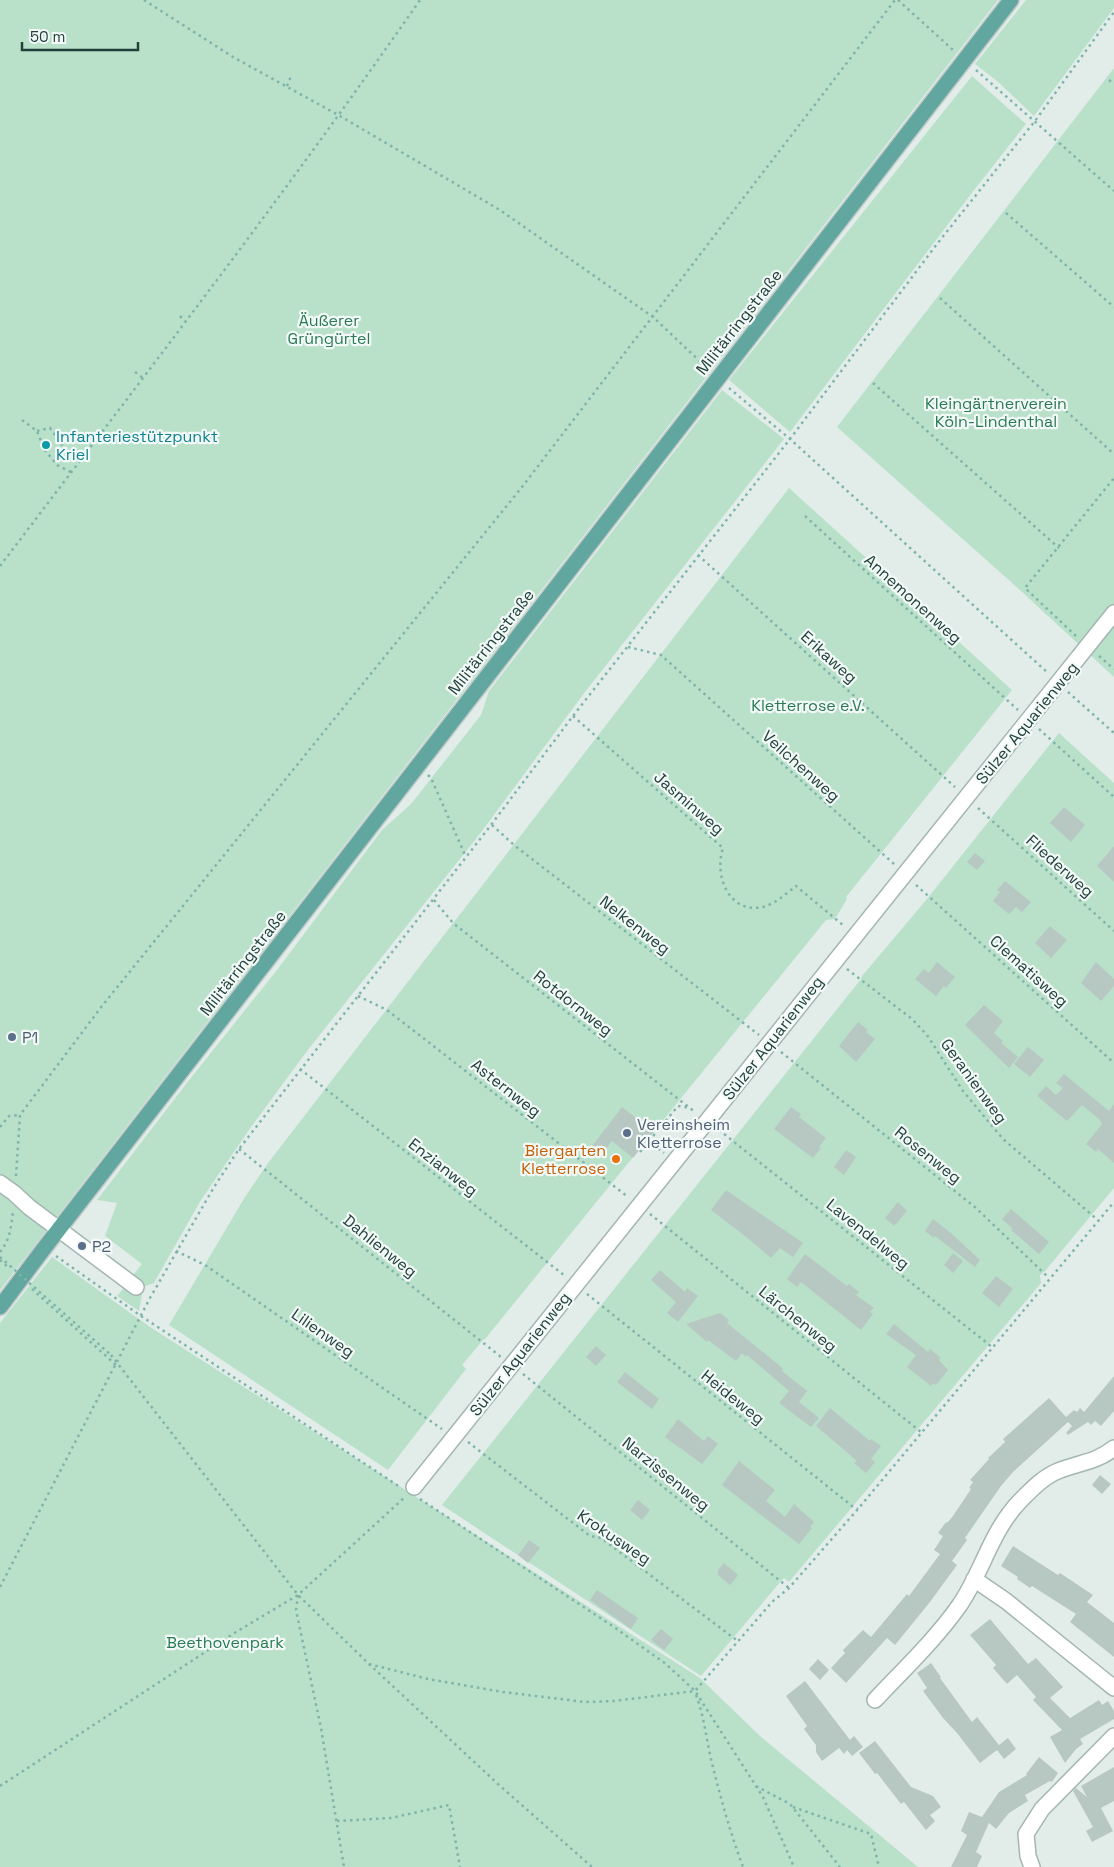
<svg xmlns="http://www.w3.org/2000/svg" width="1114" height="1867" font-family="'Space Grotesk',sans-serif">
<rect width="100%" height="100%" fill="#e2edea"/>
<path fill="#b9e0c9" d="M0,0H998L0,1290Z
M1026,0H1114V8L1034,116L997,81L975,64Z
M1114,68V677L1021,591L837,427Z
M972,76L1026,124L971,194L790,432L729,380Z
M722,390L784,439L585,692L479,835L307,1051L251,1127L201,1200L154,1283L143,1287L131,1278L142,1264L105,1236L117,1203L97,1200L186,1084L277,970L382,830L411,804L481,715L489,691Z
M789,488L1012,690L846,897L847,899L835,919L826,920L485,1339H484L462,1365L466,1369L388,1470L169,1325L245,1197L268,1163Z
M1059,733L1114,783V1188L1045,1271L1040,1275L1041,1283L789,1582L784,1578L781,1581L701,1676L442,1505L861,979L862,976L927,899Z
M52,1257L150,1327L700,1678L760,1736L918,1867H0V1323Z
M128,1283L142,1294L139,1311L117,1296Z"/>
<path fill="#b7c8c3" d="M1064,807L1085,825L1071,842L1050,823Z
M1114,846V882L1097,866Z
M975,853L985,861L977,870L967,862Z
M1005,881L1031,902L1022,912L1016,907L1009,914L993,901L1000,892L997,890Z
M1050,926L1067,940L1051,958L1035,943Z
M937,962L955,977L946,988L944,986L936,996L915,979L924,969L929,973Z
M1096,962L1114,979V986L1101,1001L1081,983Z
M984,1005L1003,1021L994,1033L1003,1041L1001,1043L1018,1057L1009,1068L965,1025Z
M858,1022L868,1030L866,1032L875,1039L856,1062L839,1046Z
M1028,1047L1044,1060L1030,1077L1014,1064Z
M1064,1074L1109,1111L1114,1104V1163L1098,1149L1096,1152L1086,1144L1102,1124L1100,1120L1082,1105L1067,1121L1037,1096L1046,1086L1056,1095L1063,1088L1056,1083Z
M622,1107L654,1132L633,1158L612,1141L600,1157L590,1149Z
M791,1107L801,1114L799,1117L826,1138L819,1147L821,1148L813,1158L774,1129Z
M846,1150L856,1157L844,1175L834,1167Z
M726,1190L803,1243L793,1257L780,1248L771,1258L745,1236L711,1210Z
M898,1202L907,1211L894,1226L885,1218Z
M1011,1209L1049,1242L1039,1254L1011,1230L1013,1229L1002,1219Z
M933,1219L952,1234L980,1260L975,1267L935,1236L934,1238L925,1231Z
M953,1253L963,1261L953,1273L944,1265Z
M805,1254L847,1286L849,1284L859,1292L856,1295L874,1308L870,1312L873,1314L861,1330L801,1282L797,1287L787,1279Z
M660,1270L685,1292L687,1288L698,1296L678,1322L667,1313L676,1302L651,1280Z
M996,1276L1013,1289L999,1307L982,1293Z
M720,1313L729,1320L727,1323L779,1365L783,1369L782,1371L807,1391L799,1402L819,1418L811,1427L779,1403L789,1391L747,1355L746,1357L742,1353L736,1361L708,1340L707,1342L686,1324Z
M894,1324L922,1347L916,1355L886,1334Z
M596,1346L606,1355L596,1366L586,1357Z
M922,1347L928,1352L930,1349L941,1358L939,1360L948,1370L936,1385L933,1383L931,1386L907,1367Z
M625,1372L659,1399L652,1409L617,1382Z
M1114,1376V1411L1101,1426L1095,1421L1091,1425L1088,1422L1068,1435L1066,1433L1072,1426L1068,1422L1013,1472L1001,1486L965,1538L967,1540L952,1561L957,1565L930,1602L895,1645L887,1638L846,1683L831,1668L845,1653L843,1650L863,1630L871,1637L907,1594L909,1596L940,1554L934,1550L943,1536L938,1533L946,1522L947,1523L953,1516L971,1489L969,1488L973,1482L970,1480L989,1459L988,1458L1005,1442L1003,1439L1049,1398L1066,1417L1074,1410L1077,1412L1080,1408L1084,1412Z
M830,1408L870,1441L871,1439L881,1446L871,1459L875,1462L866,1473L854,1463L857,1461L816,1426Z
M678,1419L704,1441L708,1436L718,1444L702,1464L665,1437Z
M739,1461L775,1490L766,1501L785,1517L794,1504L814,1522L810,1527L812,1528L799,1544L722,1485Z
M1100,1475L1111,1484L1102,1494L1092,1485Z
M638,1500L650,1510L642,1520L630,1510Z
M529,1540L540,1548L528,1563L518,1555Z
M1013,1546L1058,1575L1060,1573L1093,1595L1087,1602L1114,1623V1657L1070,1622L1076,1614L1032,1586L1030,1588L1017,1579L1018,1577L1001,1566Z
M724,1563L738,1575L730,1585L718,1575V1570Z
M597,1590L638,1618L631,1629L590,1600Z
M990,1619L1028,1664L1036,1658L1063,1687L1050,1698L1070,1718L1099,1700L1102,1705L1108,1701L1114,1711V1719L1080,1739L1083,1744L1076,1749L1065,1763L1050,1737L1062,1730L1033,1700L1036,1697L1017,1675L1007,1684L993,1668L996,1665L970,1635Z
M661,1629L673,1639L664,1650L651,1640Z
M818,1659L829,1670L820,1680L809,1669Z
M931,1663L941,1677L940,1678L972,1722L977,1717L999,1745L1008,1738L1016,1749L1004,1759L997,1750L980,1763L957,1733L943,1718L923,1691L927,1688L917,1673Z
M805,1681L850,1740L854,1736L863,1747L852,1756L847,1750L844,1754L839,1748L822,1761L816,1752V1745L804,1729L807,1726L786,1696Z
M875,1741L911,1787L933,1796L941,1807L930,1815L935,1821L926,1830L904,1802L901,1804L877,1773L875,1774L859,1753Z
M1039,1757L1058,1773L1052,1782L1050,1781L1025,1795L1028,1801L1009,1813L996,1829L989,1823L976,1852L982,1856L977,1867H951L967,1835L961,1831L969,1812L982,1817L999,1792L1027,1775L1026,1774Z
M1114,1767V1801L1101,1808L1113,1831L1092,1842L1086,1831L1093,1827L1073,1791L1076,1788L1087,1797L1081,1786Z"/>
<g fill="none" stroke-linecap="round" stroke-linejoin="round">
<defs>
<path id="minor" d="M0,1183L14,1193L29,1207L136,1287
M414,1487L1114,613
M974,1579L1006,1601L1114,1688
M875,1700C903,1670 935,1640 959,1606C982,1573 991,1531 1020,1501C1031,1490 1043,1477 1058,1471C1080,1462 1095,1463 1114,1448
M1032,1867L1028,1856L1026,1834L1042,1809L1114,1736"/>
<path id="major" d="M0,1307L42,1251L1011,0"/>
</defs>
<use href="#minor" stroke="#a4b6b2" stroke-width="18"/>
<use href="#major" stroke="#c1cac8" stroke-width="18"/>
<path stroke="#7fb4ab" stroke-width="2.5" stroke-dasharray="2.5 4" stroke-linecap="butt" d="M144,0L233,57L340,116L500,210L653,317L707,368
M898,0L953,50
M976,70L1114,191
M1109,80L1114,84
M287,86L291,76
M1006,213L1114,307
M940,298L1114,454
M180,316L186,322
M135,372L143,378
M873,383L1059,548
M729,388L790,439L1048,673
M22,420L37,431L44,449L57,465L71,472
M37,431L50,428L68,453L81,459
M805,516L1018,710
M698,555L955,787
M0,566C142,379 286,193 420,0
M1076,636L1025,588L1114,478
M628,647L661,655L894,864
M1099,656L1114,669
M1068,692L1114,733
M573,716L723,848C714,875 728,914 763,907C775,904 787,893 796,886L844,926
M1039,729L1114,797
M428,775L431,778L466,857
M978,808L1114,931
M492,825L514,845L759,1035
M916,885L1114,1063
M434,900L453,923L695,1112
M847,969L912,1019L927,1035L963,1091L1003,1139L1099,1221
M358,996L387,1010L628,1197
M781,1052L976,1208L1049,1278
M300,1069L565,1276
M0,1127L9,1116L20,1115
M719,1130L992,1347
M649,1141L678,1106L691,1108
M239,1149L501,1357
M640,1152L649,1141L664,1153
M16,1176L20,1115L102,1006L522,487L895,0
M650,1214L921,1432
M176,1251L205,1265L442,1429
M0,1252C10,1240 11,1227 13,1212
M56,1256L141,1316L400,1487
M0,1260L9,1268
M32,1289L116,1365
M587,1294L852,1506L858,1509
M111,1355L298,1595L369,1664L499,1785L592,1867
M523,1374L789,1588
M468,1442L590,1536L601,1538L739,1642
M420,1499L614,1627L666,1664L695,1691L763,1797L794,1867
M0,1587L150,1298L214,1187L239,1149L491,825L573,716L790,439L937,244L1035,121L1114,12
M298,1595L296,1610L321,1728L344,1867
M369,1664L428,1679L503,1692L585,1702L614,1701L695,1691L772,1602L789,1588L858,1509L1114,1202
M696,1695C704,1716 706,1737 711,1759C720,1796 730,1832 743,1867
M0,1786L236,1632L298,1595L405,1497
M756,1786L790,1804L840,1867
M793,1807L871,1834L879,1867
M337,1821L391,1818L449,1805L460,1867"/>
<use href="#minor" stroke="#fff" stroke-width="15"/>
<use href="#major" stroke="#62a79f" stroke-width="15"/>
<path stroke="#7fb4ab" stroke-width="2.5" stroke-dasharray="2.5 4" stroke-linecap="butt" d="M0,1257L111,1355"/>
</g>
<circle fill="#0f9aa8" stroke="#f3f9f7" stroke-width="2" cx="46" cy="445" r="5"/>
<g fill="#5c6f8a" stroke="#f3f9f7" stroke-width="2">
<circle cx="12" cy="1037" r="5"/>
<circle cx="627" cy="1133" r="5"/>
<circle cx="82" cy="1246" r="5"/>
</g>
<circle fill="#e8710a" stroke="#f3f9f7" stroke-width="2" cx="616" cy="1159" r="5"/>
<g text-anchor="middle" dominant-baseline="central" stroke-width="4.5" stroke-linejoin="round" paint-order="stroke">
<g font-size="16" fill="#277a53" stroke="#f3f9f7">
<text x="329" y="320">Äußerer<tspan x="329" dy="18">Grüngürtel</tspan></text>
<text x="996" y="403">Kleingärtnerverein<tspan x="996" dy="18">Köln-Lindenthal</tspan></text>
<text x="808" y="705">Kletterrose e.V.</text>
<text x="225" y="1642">Beethovenpark</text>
</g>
<g font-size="16" fill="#20403c" stroke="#f3f9f7">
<text transform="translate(739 322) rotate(-52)">Militärringstraße</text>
<text transform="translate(913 599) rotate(42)">Annemonenweg</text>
<text transform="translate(491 642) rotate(-52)">Militärringstraße</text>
<text transform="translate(829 657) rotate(42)">Erikaweg</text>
<text transform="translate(1027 723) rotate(-51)">Sülzer Aquarienweg</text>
<text transform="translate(801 766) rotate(42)">Veilchenweg</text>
<text transform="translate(689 803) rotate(41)">Jasminweg</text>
<text transform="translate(1060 866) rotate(42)">Fliederweg</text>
<text transform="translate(635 925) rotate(38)">Nelkenweg</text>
<text transform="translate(243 963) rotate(-52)">Militärringstraße</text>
<text transform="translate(1029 971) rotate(42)">Clematisweg</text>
<text transform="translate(573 1003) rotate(38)">Rotdornweg</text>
<text transform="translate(773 1038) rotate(-52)">Sülzer Aquarienweg</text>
<text transform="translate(974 1081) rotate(54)">Geranienweg</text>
<text transform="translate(506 1088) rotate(38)">Asternweg</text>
<text transform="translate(928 1155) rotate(39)">Rosenweg</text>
<text transform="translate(443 1167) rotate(38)">Enzianweg</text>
<text transform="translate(868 1234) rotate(39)">Lavendelweg</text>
<text transform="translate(380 1246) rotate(39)">Dahlienweg</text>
<text transform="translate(798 1319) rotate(39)">Lärchenweg</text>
<text transform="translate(323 1333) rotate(35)">Lilienweg</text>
<text transform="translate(520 1354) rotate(-52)">Sülzer Aquarienweg</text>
<text transform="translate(733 1397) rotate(39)">Heideweg</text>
<text transform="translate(666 1474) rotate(39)">Narzissenweg</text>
<text transform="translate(614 1537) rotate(34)">Krokusweg</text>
</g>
<g font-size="16" fill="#0d838f" stroke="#f3f9f7" text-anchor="start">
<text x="56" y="436">Infanteriestützpunkt<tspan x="56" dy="18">Kriel</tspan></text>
</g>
<g font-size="16" fill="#4e5e75" stroke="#f3f9f7" text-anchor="start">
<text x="22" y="1037">P1</text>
<text x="637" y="1124">Vereinsheim<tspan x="637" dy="18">Kletterrose</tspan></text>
<text x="92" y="1246">P2</text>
</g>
<g font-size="16" fill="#c56008" stroke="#f3f9f7" text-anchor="end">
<text x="606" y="1150">Biergarten<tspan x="606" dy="18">Kletterrose</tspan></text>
</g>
</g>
<path d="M22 42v8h116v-8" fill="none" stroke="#20403c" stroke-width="2.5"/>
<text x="30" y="42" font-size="15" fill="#20403c" stroke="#f3f9f7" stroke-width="4" paint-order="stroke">50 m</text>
</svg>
